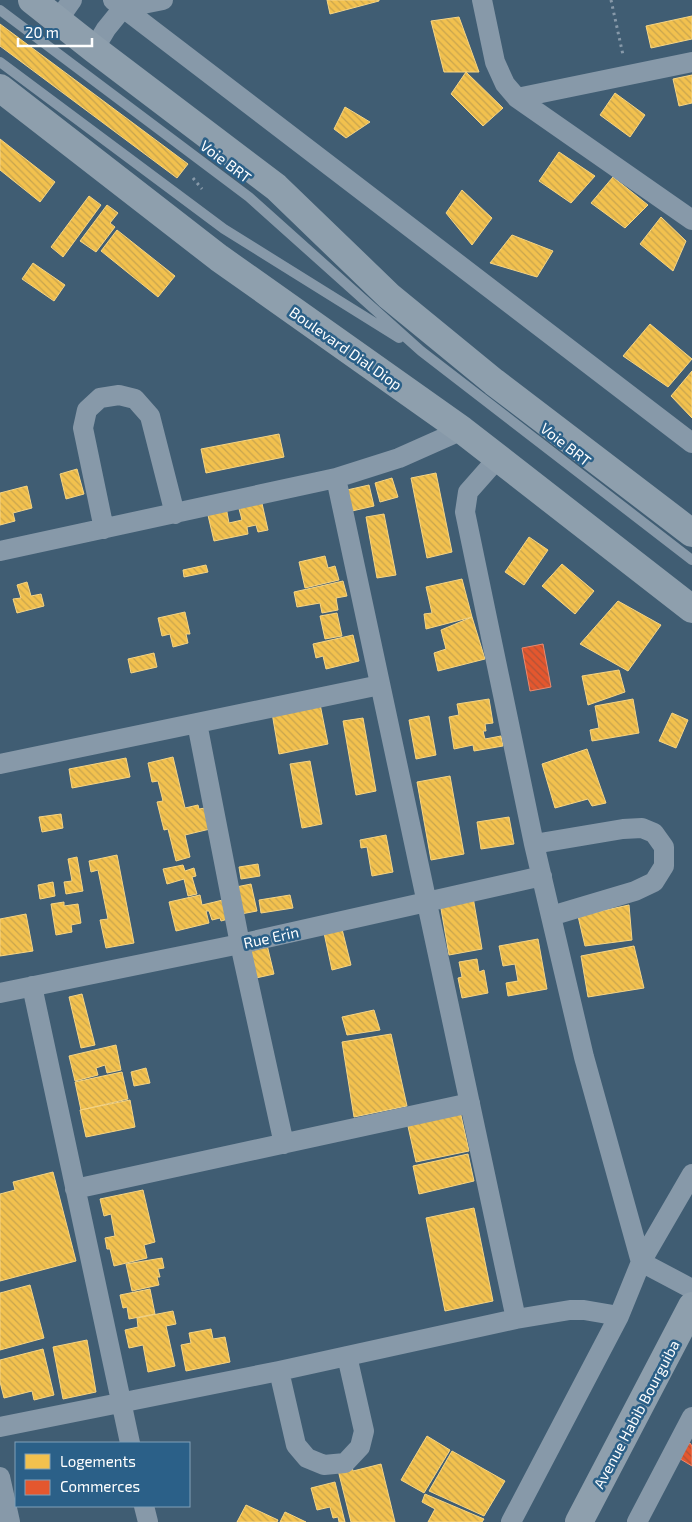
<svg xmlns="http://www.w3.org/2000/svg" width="692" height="1522" font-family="'Exo 2',sans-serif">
<defs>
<pattern id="homes-back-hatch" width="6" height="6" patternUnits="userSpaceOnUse" patternTransform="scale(1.25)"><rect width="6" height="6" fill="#f2c14e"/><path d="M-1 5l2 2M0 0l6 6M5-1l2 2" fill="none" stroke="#c8a44e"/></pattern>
<pattern id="shops-back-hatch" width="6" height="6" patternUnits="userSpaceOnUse" patternTransform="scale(1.25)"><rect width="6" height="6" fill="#e4572e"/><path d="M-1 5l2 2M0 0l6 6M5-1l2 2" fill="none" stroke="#af5338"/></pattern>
</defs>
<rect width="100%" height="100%" fill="#405d73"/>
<path fill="url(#homes-back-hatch)" stroke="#f6d483" d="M327,0H379V1L330,14Z
M692,16V39L651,48L646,26Z
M459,17L479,72H444L431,21Z
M0,24L188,164L177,178L0,46Z
M466,72L503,108L483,126L451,94Z
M692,75V103L679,106L673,79Z
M615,93L645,115L630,137L600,115Z
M345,107L370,122L346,138L334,129Z
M0,139L55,182L40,202L0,170Z
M559,152L595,176L571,203L539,181Z
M613,177L648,205L625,228L591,203Z
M462,190L492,218L472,245L446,213Z
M89,196L101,205L63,257L51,247Z
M107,205L118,213L110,223L115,227L96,252L80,241Z
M661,217L686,241L673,271L640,244Z
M117,230L175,276L158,297L101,251Z
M512,235L553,251L537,277L490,263Z
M33,263L65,285L54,301L22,279Z
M650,324L692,359L668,387L623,356Z
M692,371V418L671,396Z
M279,434L284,457L206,473L201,449Z
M77,469L84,494L66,499L60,474Z
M436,473L452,552L427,558L411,478Z
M392,478L398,497L380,502L375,483Z
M369,485L374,506L352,511L347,490Z
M27,486L32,508L13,513L15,521L0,525V493Z
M261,499L268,530L258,532L256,525L247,527L248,534L214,541L207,511L226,507L229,523L242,520L238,505Z
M384,514L396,575L377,578L366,517Z
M529,537L548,550L524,585L505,572Z
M325,556L328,568L335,566L339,580L305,588L299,562Z
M562,564L594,591L575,614L542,586Z
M206,565L208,572L184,577L183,570Z
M462,579L472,617L426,629L424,614L432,613L426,587Z
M343,581L347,596L336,598L338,610L322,613L320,603L297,607L294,592Z
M27,582L31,596L41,594L44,606L17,613L13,599L21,598L17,585Z
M618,601L661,625L628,671L580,644Z
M185,612L190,634H186L188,643L173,647L170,634L162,636L158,618Z
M337,613L342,636L325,639L320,616Z
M472,617L485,659L438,671L434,653L446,649L441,630Z
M353,635L359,661L326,669L323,656L316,658L313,644Z
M154,653L157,667L131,673L128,659Z
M619,670L625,692L588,705L582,676Z
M489,699L493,723L485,724L486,731H483L485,739L501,736L503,746L474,751L473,745L454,749L449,717L459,715L457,704Z
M633,699L639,733L592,741L590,730L599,728L595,706Z
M320,704L328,744L279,754L272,713Z
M672,713L688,720L676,748L659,741Z
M429,716L436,755L416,759L409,720Z
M363,718L376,791L356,795L343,721Z
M587,749L606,803L592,806L588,799L555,808L542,764Z
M173,757L185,808L198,805L199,809L205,808L210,829L185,835L190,857L176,861L168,829L164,830L157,802L163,801L158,781L152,782L148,763Z
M126,758L130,777L72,788L69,769Z
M310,761L322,824L302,828L290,764Z
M450,776L464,854L431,860L417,782Z
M61,814L63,828L42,832L39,817Z
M509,817L514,844L481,849L477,822Z
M386,835L393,872L372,876L367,847L361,848L360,840Z
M117,855L134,943L106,948L100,920L108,919L98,870L91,872L89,861Z
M77,857L83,891L66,894L64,882L72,881L68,859Z
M258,864L260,876L241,879L239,867Z
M183,865L185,871L194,868L196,876L192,877L197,894L188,896L184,879L167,884L163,869Z
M53,882L55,896L40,899L38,885Z
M251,884L257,911L241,914L236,887Z
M200,895L202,905L227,899L232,918L221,921L220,918L212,920L209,911H206L209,923L176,931L169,902Z
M290,895L293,908L261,913L259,900Z
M473,897L482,949L449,955L440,903Z
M64,902V906L78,904L81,923L71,925L72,932L56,935L51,904Z
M629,905L632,940L585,946L578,916Z
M26,914L33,951L0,956V919Z
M342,929L351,965L332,970L324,933Z
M538,939L547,989L508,996L506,983L518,981L515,964L503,966L499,946Z
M267,945L274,974L256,978L250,950Z
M634,946L644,988L588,997L581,956Z
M477,959L479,972L484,970L488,993L462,998L458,978L462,977L459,962Z
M82,994L95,1045L81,1048L69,997Z
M374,1010L380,1030L347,1035L342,1017Z
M391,1034L407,1106L354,1117L342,1042Z
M116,1045L121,1070L107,1073L105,1065L96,1068L98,1075L75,1081L69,1056Z
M146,1068L150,1083L134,1086L131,1072Z
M122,1072L128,1099L81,1110L75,1082Z
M130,1100L135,1127L86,1137L80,1110Z
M460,1111L469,1151L416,1162L407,1122Z
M468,1154L474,1181L419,1194L413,1166Z
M53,1172L76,1261L0,1281V1194L15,1190L13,1182Z
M143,1190L155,1242L144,1245L147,1258L114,1266L110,1249H107L105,1238L115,1236L111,1214L104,1216L100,1199Z
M474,1208L493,1301L445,1311L426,1218Z
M162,1258L164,1268L158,1269L160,1277H157L159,1285L132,1291L126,1264Z
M30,1285L44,1338L0,1350V1293Z
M150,1289L155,1314L129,1319L127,1307L123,1308L120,1295Z
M173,1311L176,1324L166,1326L175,1366L148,1372L143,1345L129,1348L125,1330L138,1327L137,1318Z
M211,1329L213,1339L225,1337L230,1362L186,1371L181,1345L191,1343L189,1333Z
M87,1340L96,1392L63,1399L53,1347Z
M43,1349L54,1395L34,1400L32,1391L4,1398L0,1382V1360Z
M427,1436L450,1450L424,1493L401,1480Z
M452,1451L505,1481L484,1516L429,1491Z
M351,1463L353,1471L381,1464L395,1522H351L337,1466Z
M335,1482L345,1522H339L338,1517L333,1518L330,1507L317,1510L311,1488Z
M425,1494L484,1519L482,1522H428L435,1509L422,1502Z
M246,1505L278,1520L277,1522H237Z
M285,1512L306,1522H280Z"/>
<path fill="url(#shops-back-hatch)" stroke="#ec896d" d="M543,644L551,687L530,691L522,648Z
M690,1443L692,1446V1466L677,1457Z"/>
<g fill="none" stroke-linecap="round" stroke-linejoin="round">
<path stroke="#8799a9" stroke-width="3" stroke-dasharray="2.5 4" stroke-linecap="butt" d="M611,0L623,55
M193,178L202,189"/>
<path stroke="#8799a9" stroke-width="10" d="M0,10L249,197L421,351L692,560
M0,62L224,229L399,338"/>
<path stroke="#8799a9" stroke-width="20" d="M113,0L692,443
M482,0L495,62L505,84L517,98L692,220
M58,20L72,0
M94,49L106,29L123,8L163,0
M517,98L692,62
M498,458L468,492L465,512L534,844L584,1057L641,1262L692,1289
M336,478L516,1319
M104,529L83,428L87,410L100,398L119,395L135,399L150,416L175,514
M0,551L336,478L399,458L462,430
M197,723L240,944L284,1144
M0,764L380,685
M534,844L623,829L642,828L654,833L664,847V866L654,882L635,891L551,916
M32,986L130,1443
M0,993L240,944L542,876
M75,1189L470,1103
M279,1371L296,1445L307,1458L324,1465L345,1463L360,1447L364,1431L347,1356
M0,1427L279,1371L516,1319L570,1310H584L619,1316
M0,1477L10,1522
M144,1506L148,1522
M511,1522L619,1316L641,1262L692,1174
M637,1522L692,1417"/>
<path stroke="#8e9fad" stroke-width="28" d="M32,0L94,49L276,187L389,296L494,382L692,533
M0,88L219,258L462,430L692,609
M579,1522L692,1306"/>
</g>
<g text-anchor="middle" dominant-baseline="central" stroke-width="5" stroke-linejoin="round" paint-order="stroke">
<g font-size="15" fill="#fff" stroke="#2b6088">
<text transform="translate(226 161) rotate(37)">Voie BRT</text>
<text transform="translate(346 348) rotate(35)">Boulevard Dial Diop</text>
<text transform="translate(566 444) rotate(38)">Voie BRT</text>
<text transform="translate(271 937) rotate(-12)">Rue Erin</text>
<text transform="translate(636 1414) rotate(-62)">Avenue Habib Bourguiba</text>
</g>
</g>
<rect x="15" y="1442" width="175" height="65" fill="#2b6088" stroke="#80a0b8"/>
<rect x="25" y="1454" width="25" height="15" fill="#f2c14e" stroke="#80a0b8"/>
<text x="60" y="1467" font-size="15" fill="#ffffff">Logements</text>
<rect x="25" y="1480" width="25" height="15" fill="#e4572e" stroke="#80a0b8"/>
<text x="60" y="1492" font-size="15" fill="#ffffff">Commerces</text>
<path d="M18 38v8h74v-8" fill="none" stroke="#ffffff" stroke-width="2.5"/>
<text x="25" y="38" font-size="15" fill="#ffffff" stroke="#2b6088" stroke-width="4" paint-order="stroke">20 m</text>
</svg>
